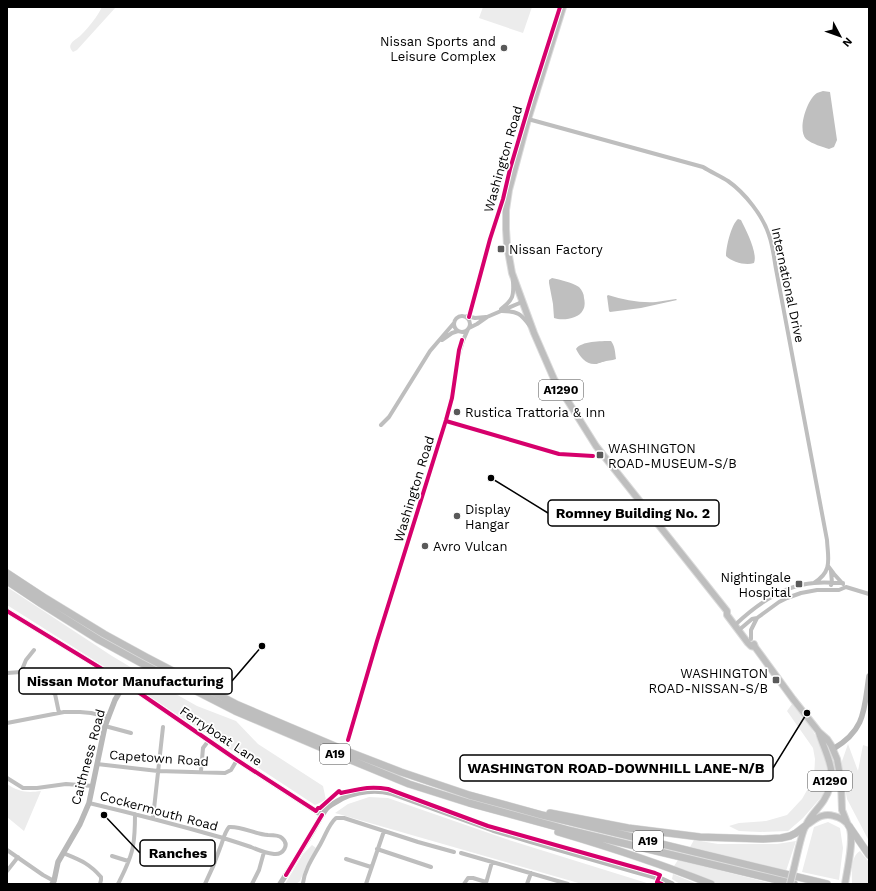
<svg xmlns="http://www.w3.org/2000/svg" width="876" height="891" font-family="'Work Sans',sans-serif">
<rect width="100%" height="100%" fill="#fff"/>
<path fill="#ececec" d="M102,7H116L77,50L73,52C71,50 69,47 71,44C72,41 78,38 81,35C89,27 97,17 102,7Z
M483,7H532L523,33L479,18Z
M7,587L112,656L174,693L197,706L236,721L258,744L323,786L326,800L315,805L97,662L7,605Z
M792,704L808,723L822,746L828,773L823,795L803,818L788,831L760,832L739,831L729,826L739,823L766,821L787,815L802,799L814,778L815,759L813,748L787,711Z
M848,744L858,771L863,745L869,747V841L847,799L841,764Z
M7,784C19,792 27,793 41,791L24,831L7,817Z
M369,797L388,798L506,839L650,884H582L335,813L348,804Z
M828,822L840,828L843,848L839,880L802,872L814,827Z
M694,840L718,844H777L796,841L786,871L690,847Z
M312,845L316,848L306,867L300,881L296,884H285L303,854Z
M860,851L863,855L869,862V884H852C852,873 850,857 860,851Z
M678,860L774,884H718L674,866Z
M673,874L697,884H680L672,879Z"/>
<path fill="#bfbfbf" d="M823,91L830,92L837,140L834,147L829,149C823,147 812,144 806,139C797,130 807,99 817,93C819,92 821,92 823,91Z
M738,219L741,220C746,230 758,253 754,263C746,266 732,262 726,256C726,247 731,225 738,219Z
M552,278C561,280 571,282 579,287C582,290 584,294 584,298C585,302 585,307 583,310C579,319 562,321 554,318L553,304L549,283V280Z
M608,295C624,300 640,303 656,302C663,301 669,300 676,299L677,300L641,308L610,312L609,311L607,296Z
M611,341C615,346 615,352 616,359C612,361 607,360 603,362C602,362 597,364 596,364C586,365 580,357 576,349C581,341 601,341 611,341Z"/>
<g fill="none" stroke-linecap="round" stroke-linejoin="round">
<defs>
<path id="primary" d="M563,7L528,119L509,190L506,210V229L507,245L512,273L534,333L554,379L596,446L727,611V615L748,643L751,646L755,647
M754,644L755,647L793,699L819,732L827,739L831,745L837,759L841,781L842,810L848,825
M807,823C811,815 819,808 824,800C840,774 827,758 819,733
M794,868C796,860 802,830 806,826C807,824 809,824 811,822C818,817 825,813 834,816C839,817 846,821 849,826C855,838 847,870 845,884"/>
<path id="highway" d="M7,573L45,598L104,634L146,657L238,705L344,750L401,772L469,795L542,815L827,884
M7,581L40,603L99,640L141,663L235,711L341,756L409,784L469,803L568,830L794,884
M550,813L628,828L700,837L763,839L781,838L790,836L796,833L805,826
M849,826L869,855
M558,832C609,847 661,864 711,884"/>
</defs>
<use href="#primary" stroke="#dbdbdb" stroke-width="8"/>
<use href="#highway" stroke="#dbdbdb" stroke-width="8"/>
<path stroke="#bebebe" stroke-width="4" d="M528,119L703,167C711,172 720,176 728,181C745,193 763,216 769,235C773,246 774,258 776,269L827,540C828,559 833,571 814,583
M501,309C513,300 514,296 513,281
M502,311C518,311 521,314 530,326
M454 324a8 8 0 1 1 16 0a8 8 0 1 1-16 0Z
M467,316L475,318L486,317
M469,328L477,324L487,317L522,302
M442,340L452,333L458,331
M446,421L559,454L593,456
M381,425L389,417L430,351L454,323
M828,566L834,574L843,584
M831,585L832,583L831,571
M735,625C756,605 784,585 814,583C824,582 833,583 843,583
M739,630L752,619L757,618L779,602L787,598L801,593L817,590H839L846,587L869,594
M751,639V630L757,618
M376,643L446,420C448,413 450,406 451,399C457,374 456,353 468,329
M21,672L26,660L34,650
M7,673L21,672L55,694L59,713
M55,694L62,687L74,671
M7,723L64,712H80L91,713L109,717
M105,726L131,733
M97,764L158,771L225,773L231,770L237,760
M201,771L203,748L209,740
M7,778L23,788H37L66,784L93,786
M89,803C131,813 174,824 216,836C227,839 239,843 251,847C258,850 266,853 274,854C283,855 290,845 282,838C279,835 272,835 268,835C254,834 242,826 229,827C224,833 223,841 220,848C216,860 211,872 205,884
M153,818L163,727
M377,849L431,867
M7,850L43,875L54,881
M63,853C80,860 89,863 101,877V880L100,884
M461,853L568,884
M112,856L128,861
M346,859L371,867
M7,871L18,857
M303,883C305,868 314,856 321,843C326,834 329,824 336,818H344L418,842L454,852
M486,883L492,862
M118,884C124,872 131,859 133,846C135,835 135,825 135,814
M252,884L259,870L264,852
M366,884L384,831
M464,884L468,878H473L486,882
M527,884L531,873"/>
<path stroke="#b8b8b8" stroke-width="5.5" d="M7,611L125,683L237,760L322,815
M833,749C866,730 864,709 869,676
M52,884L54,881L58,862L80,824L89,803L105,726L115,700L125,683
M280,884C292,866 303,847 314,829C318,822 322,814 327,808C332,804 338,801 343,798C359,791 374,789 391,793L493,830L530,841L634,871L659,878L672,884"/>
<use href="#primary" stroke="#bebebe" stroke-width="6"/>
<use href="#highway" stroke="#bebebe" stroke-width="7"/>
<defs>
<path id="primary-bridge" d="M790,884L794,868"/>
</defs>
<use href="#primary-bridge" stroke="#dbdbdb" stroke-width="8" stroke-linecap="butt"/>
<use href="#primary-bridge" stroke="#bebebe" stroke-width="6"/>
<defs>
<path id="cycleway" d="M469,317L490,239L503,199L510,169L531,98L560,7
M446,421L559,454L593,456
M7,611L125,683L237,760L316,811L318,808H320L339,791L341,793C360,789 369,786 388,789L488,826L655,873L660,875L657,882L662,884
M348,740L377,641L446,420L452,398L459,350L462,340
M286,875L322,815"/>
</defs>
<use href="#cycleway" stroke="#fff" stroke-width="6"/>
<use href="#cycleway" stroke="#d6006c" stroke-width="4"/>
</g>
<g fill="#595959" stroke="#fff" stroke-width="1.5">
<circle cx="504" cy="48" r="4"/>
<rect x="497" y="245" width="8" height="8" rx="2"/>
<circle cx="457" cy="412" r="4"/>
<rect x="596" y="451" width="8" height="8" rx="2"/>
<circle cx="457" cy="516" r="4"/>
<circle cx="425" cy="546" r="4"/>
<rect x="795" y="580" width="8" height="8" rx="2"/>
<rect x="772" y="676" width="8" height="8" rx="2"/>
</g>
<g text-anchor="middle" dominant-baseline="central" stroke-width="3.5" stroke-linejoin="round" paint-order="stroke">
<g fill="#fff" stroke="#4c4c4c" stroke-width="1">
<rect x="539" y="380" width="44" height="20" rx="3"/>
<rect x="320" y="744" width="30" height="20" rx="3"/>
<rect x="808" y="771" width="44" height="20" rx="3"/>
<rect x="633" y="831" width="30" height="20" rx="3"/>
</g>
<g font-size="12" font-weight="bold" fill="#000">
<text x="561" y="390">A1290</text>
<text x="335" y="754">A19</text>
<text x="830" y="781">A1290</text>
<text x="648" y="841">A19</text>
</g>
<g font-size="13" fill="#000" stroke="#fff" text-anchor="start">
<text x="496" y="41" text-anchor="end">Nissan Sports and<tspan x="496" dy="15">Leisure Complex</tspan></text>
<text x="509" y="249">Nissan Factory</text>
<text x="465" y="412">Rustica Trattoria &amp; Inn</text>
<text x="608" y="448">WASHINGTON<tspan x="608" dy="15">ROAD-MUSEUM-S/B</tspan></text>
<text x="465" y="509">Display<tspan x="465" dy="15">Hangar</tspan></text>
<text x="433" y="546">Avro Vulcan</text>
<text x="791" y="577" text-anchor="end">Nightingale<tspan x="791" dy="15">Hospital</tspan></text>
<text x="768" y="673" text-anchor="end">WASHINGTON<tspan x="768" dy="15">ROAD-NISSAN-S/B</tspan></text>
</g>
<g font-size="13" fill="#000" stroke="#fff">
<text transform="translate(503 159) rotate(-74)">Washington Road</text>
<text transform="translate(788 285) rotate(78)">International Drive</text>
<text transform="translate(414 489) rotate(-73)">Washington Road</text>
<text transform="translate(221 736) rotate(34)">Ferryboat Lane</text>
<text transform="translate(88 757) rotate(-75)">Caithness Road</text>
<text transform="translate(159 758) rotate(4)">Capetown Road</text>
<text transform="translate(159 811) rotate(15)">Cockermouth Road</text>
</g>
</g>
<path fill="none" stroke="#000" stroke-width="1.5" d="M491 478L548 513M262 646L232 681M807 713L773 768M104 815L140 853"/>
<g fill="#000" stroke="#fff" stroke-width="1.5">
<circle cx="491" cy="478" r="4"/>
<circle cx="262" cy="646" r="4"/>
<circle cx="807" cy="713" r="4"/>
<circle cx="104" cy="815" r="4"/>
</g>
<g fill="#fff" stroke="#000" stroke-width="1.5">
<rect x="548" y="500" width="171" height="26" rx="4"/>
<rect x="19" y="668" width="213" height="26" rx="4"/>
<rect x="460" y="755" width="313" height="26" rx="4"/>
<rect x="140" y="840" width="75" height="26" rx="4"/>
</g>
<g font-size="14" text-anchor="middle" font-weight="bold" fill="#000">
<text x="633" y="518">Romney Building No. 2</text>
<text x="125" y="686">Nissan Motor Manufacturing</text>
<text x="616" y="773">WASHINGTON ROAD-DOWNHILL LANE-N/B</text>
<text x="178" y="858">Ranches</text>
</g>
<rect width="876" height="891" fill="none" stroke="#000000" stroke-width="16"/>
<g transform="translate(840 36) rotate(131)" stroke="#ffffff" stroke-width="3" paint-order="stroke">
<path d="M0-3L7 15L0 10L-7 15Z" fill="#000000"/>
<text y="-6" font-size="11" font-weight="bold" text-anchor="middle" fill="#000000">N</text>
</g>
</svg>
